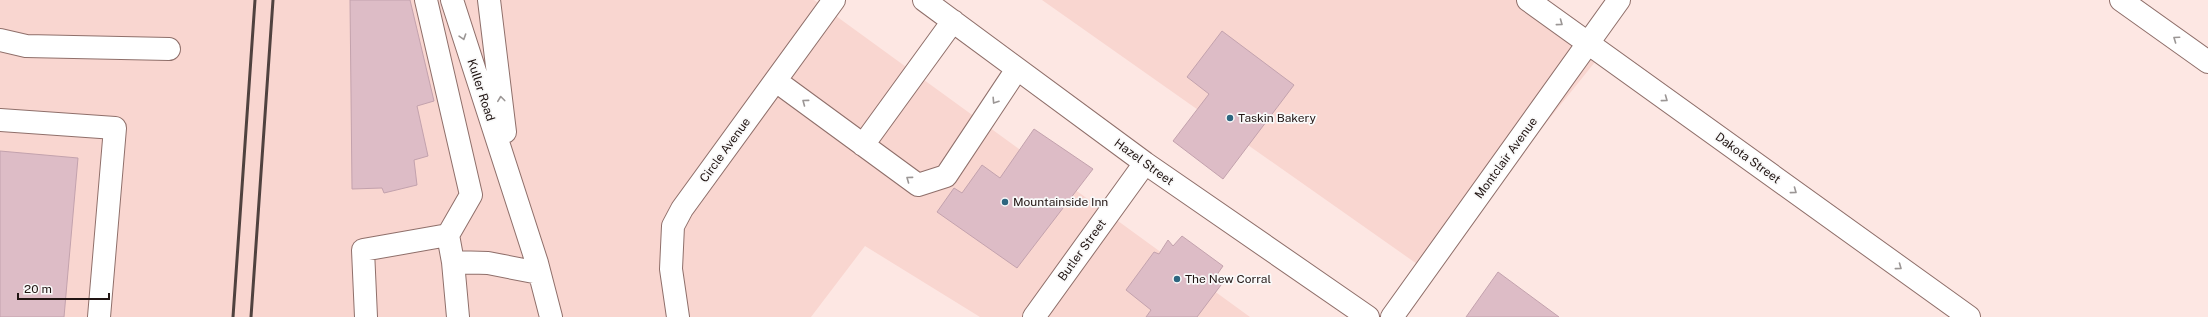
<svg xmlns="http://www.w3.org/2000/svg" width="2208" height="317" font-family="'Public Sans',sans-serif">
<rect width="100%" height="100%" fill="#fde7e3"/>
<path fill="#f9d6d0" d="M0,0H814L1250,317H980L865,246L811,317H0Z
M1042,0H1528L1603,52L1427,271Z"/>
<path fill="#ddbcc6" stroke="#c3a2ad" d="M350,0H410L434,101L417,106L428,156L414,160L417,185L384,193L382,188L352,189Z
M1222,31L1294,85L1223,179L1173,141L1209,94L1187,77Z
M1034,129L1093,169L1017,268L937,212L954,188L962,193L982,165L1000,178Z
M0,151L78,158L64,317H0Z
M1182,236L1223,266L1216,276L1224,281L1197,317H1146L1151,310L1126,290L1154,252L1159,254L1168,240L1173,246Z
M1498,272L1559,317H1466Z"/>
<g fill="none" stroke-linecap="round" stroke-linejoin="round">
<defs>
<path id="minor" d="M426,0L471,195L448,235L453,262L488,263L539,273
M452,0L537,263L551,317
M489,0L505,132
M924,0L1145,163L1368,317
M1528,0L1969,317
M2121,0L2208,62
M0,40L26,46L169,49
M776,81L918,185L946,176L1017,69
M0,120L115,128L99,317
M863,145L953,21
M453,262L458,317
M366,317L363,250L448,235
M678,317L671,269L673,226L682,209L834,0
M1034,317L1145,163
M1392,317L1619,0"/>
</defs>
<use href="#minor" stroke="#8f6f6a" stroke-width="24"/>
<use href="#minor" stroke="#fff" stroke-width="22"/>
<path stroke="#50423f" stroke-width="3" d="M233,317L255,0
M251,317L273,0"/>
</g>
<defs><path id="oneway-chevron" d="M-2-3.5L2.5 0L-2 3.5" fill="none" stroke-width="1.6" stroke-linecap="round" stroke-linejoin="round"/></defs>
<g stroke="#9b9695">
<use href="#oneway-chevron" transform="translate(1560 23) rotate(36)"/>
<use href="#oneway-chevron" transform="translate(463 37) rotate(72)"/>
<use href="#oneway-chevron" transform="translate(2176 39) rotate(-145)"/>
<use href="#oneway-chevron" transform="translate(501 99) rotate(-97)"/>
<use href="#oneway-chevron" transform="translate(1665 99) rotate(36)"/>
<use href="#oneway-chevron" transform="translate(995 101) rotate(123)"/>
<use href="#oneway-chevron" transform="translate(805 102) rotate(-143)"/>
<use href="#oneway-chevron" transform="translate(909 179) rotate(-144)"/>
<use href="#oneway-chevron" transform="translate(1794 191) rotate(36)"/>
<use href="#oneway-chevron" transform="translate(1899 267) rotate(36)"/>
</g>
<g fill="#2e6680" stroke="#f9f9f9" stroke-width="1.5">
<circle cx="1230" cy="118" r="4"/>
<circle cx="1005" cy="202" r="4"/>
<circle cx="1177" cy="279" r="4"/>
</g>
<g text-anchor="middle" dominant-baseline="central" stroke-width="3.5" stroke-linejoin="round" paint-order="stroke">
<g font-size="12" fill="#211513" stroke="#f9f9f9">
<text transform="translate(481 90) rotate(72)">Kuller Road</text>
<text transform="translate(725 150) rotate(-54)">Circle Avenue</text>
<text transform="translate(1506 158) rotate(-54)">Montclair Avenue</text>
<text transform="translate(1748 158) rotate(36)">Dakota Street</text>
<text transform="translate(1144 162) rotate(36)">Hazel Street</text>
<text transform="translate(1082 250) rotate(-54)">Butler Street</text>
</g>
<g font-size="12" fill="#211513" stroke="#f9f9f9" text-anchor="start">
<text x="1238" y="118">Taskin Bakery</text>
<text x="1013" y="202">Mountainside Inn</text>
<text x="1185" y="279">The New Corral</text>
</g>
</g>
<path d="M18 293v6h91v-6" fill="none" stroke="#211513" stroke-width="2"/>
<text x="24" y="293" font-size="12" fill="#211513" stroke="#f9f9f9" stroke-width="3" paint-order="stroke">20 m</text>
</svg>
